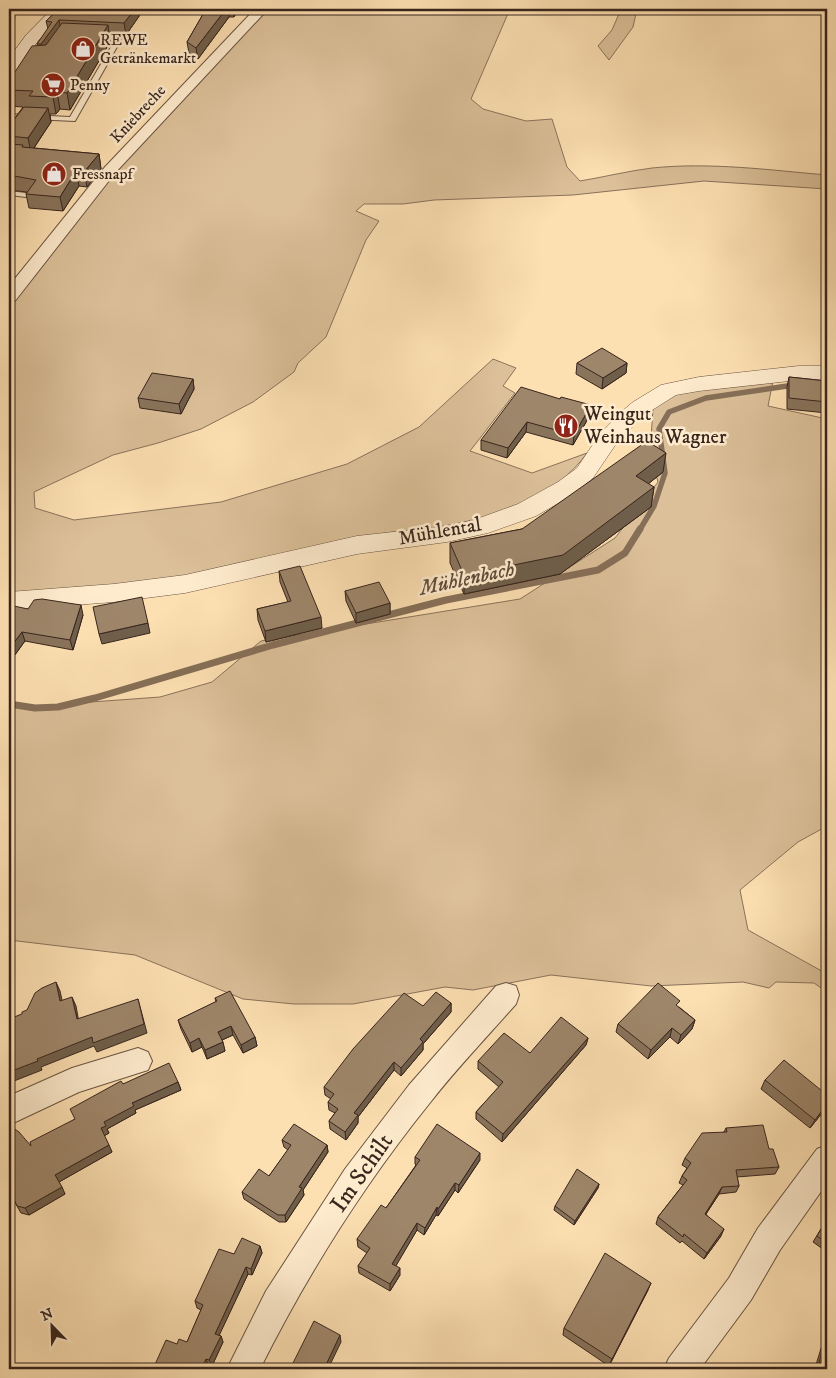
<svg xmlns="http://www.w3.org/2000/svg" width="836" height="1378" font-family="'IM FELL DW Pica',serif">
<rect width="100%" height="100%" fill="#fde0b2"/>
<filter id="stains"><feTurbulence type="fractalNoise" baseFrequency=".004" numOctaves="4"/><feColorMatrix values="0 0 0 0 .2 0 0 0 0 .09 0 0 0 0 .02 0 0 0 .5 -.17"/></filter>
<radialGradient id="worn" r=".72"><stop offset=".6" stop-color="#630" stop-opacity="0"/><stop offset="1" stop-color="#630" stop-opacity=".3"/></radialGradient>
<path fill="#dcc099" stroke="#8a725b" d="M268,9H510L471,99L483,109L526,121L552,119L567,167L580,181C604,177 628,171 652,168C710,162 769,170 827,175V189L704,181L573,195L434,200L403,204H364L356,211L379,221L366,240L326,337L298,363L294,372L253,402L201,429L158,443L113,455L34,492L35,508L74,520L221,502L347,464L419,427L493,359L516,368L503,386L515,393L470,451L532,473L587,453C557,496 499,516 449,525C421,530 391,531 363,537C309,549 255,564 201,575C138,586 73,590 9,594V300L57,245L116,170L153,127Z
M621,9H637L633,27L609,60L598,46L612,30Z
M773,381L768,406L827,419V826L798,842L740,890L748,930L827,974V992L814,983L776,982L769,988L743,982L651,986L551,975L473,990L445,987L353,1004H294L243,999L135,955L9,940V708L160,697L212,682L261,641L520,599L615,538L658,482L650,454L653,408L679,393Z"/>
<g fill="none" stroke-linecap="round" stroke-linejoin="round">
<path stroke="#866f58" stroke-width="5.5" d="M639,531L654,506L665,473L659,429L669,412L706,398L794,385"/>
<path stroke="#866f58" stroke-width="7" d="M9,704L35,708L58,707L95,698L273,645L446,600L598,570L625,553L640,529"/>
<defs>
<path id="service" d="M95,35L119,36L122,38L75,121L9,118V114L70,117L115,40L93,38L92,37Z
M9,191L26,193L30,195L26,197L9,195Z"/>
<path id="minor" d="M255,9H268L115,173L15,301L9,302V286L105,167Z
M506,983L516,986L519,995L516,1004C487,1037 456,1069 429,1104C363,1186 307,1275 260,1369H227L266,1291L345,1169L409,1085L496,986Z
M138,1048L148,1052L152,1061L148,1070L79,1092L9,1125V1096L72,1068Z
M827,1145V1183L780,1250L751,1300L700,1369H664L669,1358L729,1278L758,1228L817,1149Z"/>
<path id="tertiary" d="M799,366H827V380H799L699,391L676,395L649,412L637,422L616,444L593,478L574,494L536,516L488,533L447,542L357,554L185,593L114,602L9,610V592L114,584L185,575L357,536L447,526L474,520L518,504L558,482L577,468L600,434L621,412L633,402L661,385L699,377Z"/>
<path id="secondary" d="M52,9H69L38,41L15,73L9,74V58L26,35Z"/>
</defs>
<use href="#service" stroke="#695442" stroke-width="2"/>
<use href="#minor" stroke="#695442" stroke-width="2"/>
<use href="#tertiary" stroke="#695442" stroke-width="1"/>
<use href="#secondary" stroke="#38251d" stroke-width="1"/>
<use href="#service" fill="#feebcd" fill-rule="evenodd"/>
<use href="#minor" fill="#feebcd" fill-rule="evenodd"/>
<use href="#tertiary" fill="#feebcd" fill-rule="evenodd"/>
<use href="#secondary" fill="#feebcd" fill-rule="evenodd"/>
</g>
<path fill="#88735b" stroke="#38251d" d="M59,9H167L166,10L144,9L126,35L109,34L110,42L70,110L60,109L56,114H50L51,122L34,148L99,154L101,169L87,187L79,186L63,211L29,208L26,194L27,192L9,190V126L23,107L9,106V81L38,46L37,44L48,29L46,21Z
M206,9H238L234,17H229L198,59L189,53L187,42Z
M577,363H627L626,373L602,389L576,374Z
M789,377L827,381V413L787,409V387Z
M193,379L194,389L181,414L140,408L138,398Z
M560,399L590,415L573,445L526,432L507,458L481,450V440Z
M663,472L648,484L654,487L651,507L560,574L464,594L450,563V543L522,529Z
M279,571L322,628L266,642L258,620L257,609L288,602L280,582Z
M345,591L390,603V614L356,623L346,601Z
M28,609L83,615L73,650L25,641L9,663Z
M215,998L255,1037L257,1046L243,1053L233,1035L222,1040L225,1051L207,1059L202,1047L192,1052L181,1029L178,1020L216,1002Z
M451,1003V1012L423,1044V1050L401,1076L394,1070L358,1117V1123L346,1140L330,1129L329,1121L335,1113L329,1110L328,1102L331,1099L325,1095L324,1087L423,1006Z
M679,1007L695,1020L692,1029L678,1044L670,1037L648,1059L616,1032L618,1024Z
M588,1038L586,1045L502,1142L476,1119V1112L499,1087L478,1069V1061L530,1053Z
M765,1080L827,1107L810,1128L761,1089Z
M178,1082L181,1090L135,1110L136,1113L107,1129L109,1133L104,1136L112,1152L59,1182L65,1194L29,1215L21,1213L17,1206L9,1189L31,1146L75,1119L123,1084Z
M726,1128L769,1149L779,1167L775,1174L737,1177L739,1186L736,1192L719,1194L706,1214L721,1236L704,1259L682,1241L680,1243L656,1224L658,1217L683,1185L679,1183L682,1176L687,1168L682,1165L685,1158L724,1132Z
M282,1140L327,1145L328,1152L303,1190L304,1195L286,1222H279L244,1199L242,1192L269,1176L288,1150L284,1147Z
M415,1157L480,1160L458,1193L455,1190L438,1216L436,1215L424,1235L417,1230L395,1266L400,1275L390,1291L359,1273L358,1266L367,1253L358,1247L357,1239L386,1208L416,1165L415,1164Z
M599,1184L598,1188L574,1225L554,1210L555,1206Z
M827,1219V1252L813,1242Z
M260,1246L262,1253L252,1275L248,1274L219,1335L221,1336L223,1342L212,1366L208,1364L177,1344L187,1342L201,1310L197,1308L195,1301L234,1254Z
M827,1277V1297L822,1295Z
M648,1290L609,1366L563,1335L564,1328Z
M827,1329V1369H816L815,1368Z"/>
<path fill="#6f5e4a" stroke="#38251d" d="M13,9L15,18L9,25V14Z
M135,9H144L126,35L124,23Z
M226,9H229V17L198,59L196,48Z
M233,9H238L234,17Z
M59,20L61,31L43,56L41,44Z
M108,25L110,42L70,110L67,93Z
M57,92L60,109L56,114L53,97Z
M48,108L51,122L31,152L28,138Z
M99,154L101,169L87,187L84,172Z
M76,171L79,186L63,211L60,197Z
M627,363L626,373L602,389L603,378Z
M193,379L194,389L181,414L179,404Z
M591,405L590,415L573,445L574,435Z
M527,422L526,432L507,458L508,448Z
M666,453L663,472L633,496L636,476Z
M654,487L651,507L560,574L464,594V575Z
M390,603V614L356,623V613Z
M81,605L83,615L73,650L70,640Z
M321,617L322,628L266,642L265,631Z
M148,623L150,633L102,644L99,634Z
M22,632L25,641L9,663V649Z
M56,982L60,991L64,1009L60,1001Z
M72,997L76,1006L80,1028L77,1019Z
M138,999L147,1033L97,1052L94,1046L41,1067L42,1070L14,1081L9,1072L37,1059Z
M451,1003V1012L423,1044V1050L401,1076V1068L420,1039Z
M695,1020L692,1029L678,1044L681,1035Z
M231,1026L233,1035L220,1041L218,1032Z
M672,1028L670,1037L648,1059L651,1050Z
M255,1037L257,1046L243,1053L241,1045Z
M199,1038L202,1047L192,1052L190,1043Z
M588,1038L586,1045L502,1142L503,1134Z
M223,1042L225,1051L207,1059L205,1050Z
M394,1062V1070L358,1117V1123L346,1140L345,1132L354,1113Z
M178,1082L181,1090L135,1110L136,1113L107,1129L109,1133L104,1136L101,1128L104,1122L132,1103Z
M827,1104V1107L810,1128L815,1120Z
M109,1145L112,1152L59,1182L55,1175Z
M327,1145L328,1152L303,1190L304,1195L286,1222L285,1215L299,1187Z
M480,1153V1160L458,1193L459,1185Z
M455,1183V1190L438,1216V1209Z
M599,1184L598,1188L574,1225L575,1221Z
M62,1187L65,1194L29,1215L25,1208Z
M722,1187L719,1194L702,1220L705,1214Z
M437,1207L436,1215L424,1235L425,1228Z
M417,1223V1230L393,1271L392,1264Z
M724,1229L721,1236L704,1259L707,1253Z
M260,1246L262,1253L252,1275L251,1269Z
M246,1267L248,1274L217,1340L215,1334Z
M400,1268V1275L390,1291V1284Z
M651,1283L648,1290L609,1366L612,1359Z
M340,1335L341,1342L328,1369H324Z
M221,1336L223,1342L212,1366L209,1360Z
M206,1359L208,1364L206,1369H201Z"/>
<path fill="#9e866a" stroke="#38251d" d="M9,9H13L9,14Z
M59,9H135L124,23L59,20L41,44H37L52,22L46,21Z
M206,9H226L196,48L187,42Z
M62,23L108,25L67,93L57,92L53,97L29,96L33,91L9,90V81L32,46L46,45Z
M24,107L48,108L28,138L9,136V126Z
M9,144L23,145L22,147L99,154L84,172L76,171L60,197L26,194L36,180L9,175Z
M602,348L627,363L603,378L577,363Z
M152,373L193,379L179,404L138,398Z
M789,377L827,381V402L789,398Z
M521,387L560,399L561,397L591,405L574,435L527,422L508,448L481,440Z
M647,441L666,453L636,476L654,487L563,555L464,575L450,543L522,529Z
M300,566L321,617L265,631L257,609L291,601L279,571Z
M379,582L390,603L356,613L345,591Z
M142,597L148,623L99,634L93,607Z
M42,599L81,605L70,640L22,632L9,649V605L28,609L34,600Z
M56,982L60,1001L72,997L77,1019L138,999L144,1024L93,1043L92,1037L37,1059L38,1061L9,1072V1019L22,1014V1012L27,1010L35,993L42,988Z
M658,983L680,1001L676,1005L695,1020L681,1035L672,1028L651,1050L618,1024Z
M230,991L255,1037L241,1045L231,1026L218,1032L223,1042L205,1050L199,1038L190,1043L178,1020L217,1001L215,998Z
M436,992L451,1003L420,1039L423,1042L401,1068L394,1062L354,1113L358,1115L345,1132L329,1121L338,1109L328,1102L334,1094L324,1087L353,1049L404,993L423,1006Z
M561,1017L588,1038L503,1134L476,1112L503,1082L478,1061L504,1033L530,1053Z
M784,1060L827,1095V1104L815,1120L765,1080Z
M169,1063L178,1082L132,1103L134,1106L104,1122L106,1126L101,1128L109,1145L55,1175L62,1187L25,1208L17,1206L9,1188V1125L19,1132L31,1146L30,1142L75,1119L70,1109L121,1081L123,1084Z
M294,1124L327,1145L299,1187L302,1188L285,1215H278L242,1192L259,1169L269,1176L291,1145L282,1140Z
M437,1124L480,1153L459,1185L455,1183L438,1209L437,1207L425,1228L417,1223L392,1264L400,1268L390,1284L358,1266L370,1248L357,1239L381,1205L386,1208L420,1160L415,1157Z
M763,1125L769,1149H773L779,1167L736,1170L739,1186L722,1187L705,1214L724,1229L707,1253L684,1234L683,1237L658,1217L687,1180L682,1176L691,1163L685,1158L702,1133L727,1132L726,1128Z
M577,1169L599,1184L575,1221L555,1206Z
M827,1219V1243L817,1236Z
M242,1238L260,1246L251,1269L246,1267L215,1334L221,1336L209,1360L206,1359L201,1369H153L166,1340L177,1344L179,1339L187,1342L203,1305L195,1301L219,1249L234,1254Z
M605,1253L651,1283L612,1359L564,1328Z
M314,1321L340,1335L324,1369H290Z
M827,1337V1367L819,1362Z"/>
<defs>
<symbol id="shop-disc" viewBox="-11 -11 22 22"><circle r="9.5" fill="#8f2418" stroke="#feebcd"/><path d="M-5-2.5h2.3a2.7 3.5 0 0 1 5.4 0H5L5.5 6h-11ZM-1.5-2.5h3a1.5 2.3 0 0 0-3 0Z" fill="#fff"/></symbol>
<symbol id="supermarket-disc" viewBox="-11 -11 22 22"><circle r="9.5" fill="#8f2418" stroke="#feebcd"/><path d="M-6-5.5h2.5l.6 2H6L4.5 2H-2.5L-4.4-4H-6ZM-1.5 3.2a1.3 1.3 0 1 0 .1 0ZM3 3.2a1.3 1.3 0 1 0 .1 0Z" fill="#fff"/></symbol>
<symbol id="restaurant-disc" viewBox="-11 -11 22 22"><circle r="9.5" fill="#8f2418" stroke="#feebcd"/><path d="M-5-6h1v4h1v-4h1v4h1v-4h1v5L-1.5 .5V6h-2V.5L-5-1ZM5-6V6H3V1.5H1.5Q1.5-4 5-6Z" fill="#fff"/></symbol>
</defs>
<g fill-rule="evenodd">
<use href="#shop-disc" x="69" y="35" width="28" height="28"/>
<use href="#supermarket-disc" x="39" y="71" width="28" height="28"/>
<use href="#shop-disc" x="40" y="160" width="28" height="28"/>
<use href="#restaurant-disc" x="552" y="412" width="28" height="28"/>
</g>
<g text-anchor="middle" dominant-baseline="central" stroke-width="5" stroke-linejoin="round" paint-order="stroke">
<g font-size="16" fill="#38251d" stroke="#feebcd" text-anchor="start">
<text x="100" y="40">REWE<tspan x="100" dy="18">Getränkemarkt</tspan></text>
<text x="70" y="85">Penny</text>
<text x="72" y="174">Fressnapf</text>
</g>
<g font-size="16" fill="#38251d" stroke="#feebcd">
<text transform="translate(138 114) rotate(-47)">Kniebreche</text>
</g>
<g font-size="20" fill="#38251d" stroke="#feebcd" text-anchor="start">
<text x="584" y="414">Weingut<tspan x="584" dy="23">Weinhaus Wagner</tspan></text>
</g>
<g font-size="20" fill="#38251d" stroke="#feebcd">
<text transform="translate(440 532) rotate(-10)">Mühlental</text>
</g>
<g font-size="21" font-style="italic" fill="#5f4a3a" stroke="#feebcd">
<text transform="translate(467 579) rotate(-12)">Mühlenbach</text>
</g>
<g font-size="24" fill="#38251d" stroke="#feebcd">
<text transform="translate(362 1173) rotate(-55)">Im Schilt</text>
</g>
</g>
<rect width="836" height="1378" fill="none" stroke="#fde0b2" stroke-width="30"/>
<rect x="10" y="10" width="816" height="1358" fill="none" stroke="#38251d" stroke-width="2.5"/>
<rect x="15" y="15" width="806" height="1348" fill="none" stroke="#38251d"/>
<g transform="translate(52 1326) rotate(337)" stroke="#feebcd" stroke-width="4" paint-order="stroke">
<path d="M0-4L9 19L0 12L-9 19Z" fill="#38251d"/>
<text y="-8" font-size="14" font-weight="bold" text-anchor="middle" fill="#38251d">N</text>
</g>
<rect width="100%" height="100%" filter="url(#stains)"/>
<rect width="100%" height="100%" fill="url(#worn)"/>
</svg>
